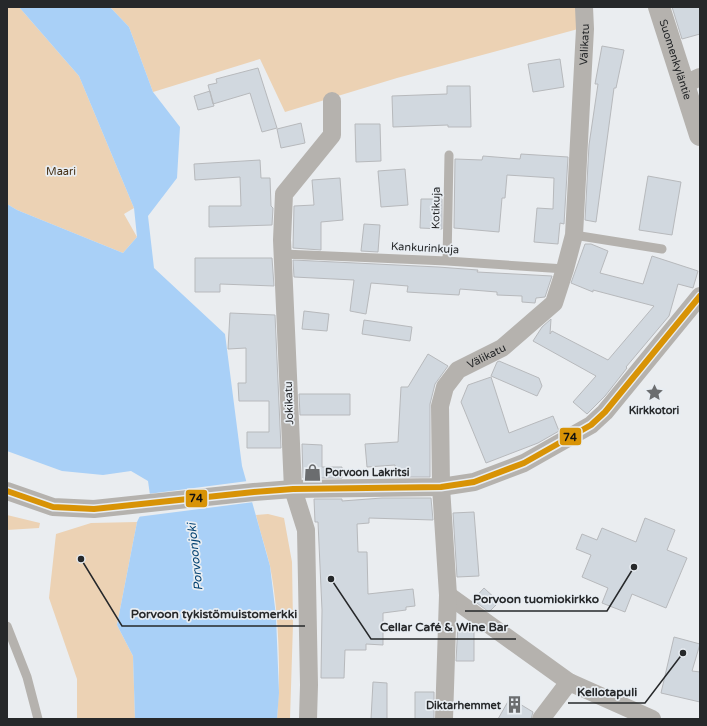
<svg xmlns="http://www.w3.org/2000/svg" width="707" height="726" font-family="'Varela Round',sans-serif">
<rect width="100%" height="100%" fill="#eaedf0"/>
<path fill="#ecd2b4" d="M7,7H19L79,76L134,208L124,214L137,237L123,253L17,210L7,204Z
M110,7H576L578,29L397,78L285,112L260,59L153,92L129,27Z
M268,514L284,518L292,562L293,624L290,719H277C281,672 279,612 270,566C266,549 260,532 256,515Z
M7,515L40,523L39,528L7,530Z
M137,522L117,625L133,656L135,719H77V679L49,598L56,534L91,523Z"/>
<path fill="#a9d0f7" d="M19,7H110L129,27L153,92L180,127L177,178L148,216L154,268L225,334L242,466L270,566L276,616L279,693L277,719H135L133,656L117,625L137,522L150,495L148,481L131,471L103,475L62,471L7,451V204L17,210L123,253L137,237L134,208L79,76Z"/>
<path fill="#eaedf0" d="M248,481L254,502L137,517L148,494Z"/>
<path fill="#d1d8df" stroke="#b7b9bc" d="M672,7H700V34L682,39Z
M602,46L624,50L616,88H614L596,222L585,220L589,145L598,84H595Z
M560,59L564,87L533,92L528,64Z
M258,68L277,128L262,132L250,93L213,104L208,85L217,83L216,79Z
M447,86H470L471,127H448V125L393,127L392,96L447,94Z
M210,91L214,106L198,110L194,96Z
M301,123L305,143L281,148L277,129Z
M355,124H380L381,161L356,162Z
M521,154L568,157L564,224L560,223L558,244L534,242L537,208L553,209L554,178L507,175L505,198H502L499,232L454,228L455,159L482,160L483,156L520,159Z
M260,160L261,178H270L271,206L273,208L272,225L209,227V206H241L240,177L195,180L194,164Z
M405,169L408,205L381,207L378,171Z
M648,176L681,182L672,235L639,230Z
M340,178L343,220L321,222V250L293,248L294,206L314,205L312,180Z
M421,199H442V229L420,228Z
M364,224L380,225L378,252L361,251Z
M585,244H591L608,251L600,273L643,284L652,256L698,271L693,288L678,284L669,316L626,367L627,368L605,396L587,414L573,402L596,376L533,341L542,327L551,319L550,334L552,331L608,360L654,306L593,290V292L571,283Z
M195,258H272L274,286L220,284V292H195Z
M293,260L438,267L478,270L477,272L552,276L545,297L536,298L535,303L522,302V296L497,295V292L460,289L459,295L423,293L407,292L408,286L371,283L366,314L350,311L354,280L294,277Z
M304,311L329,314L327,331L302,329Z
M230,313L275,315L281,448H247V432H269V401H239L238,383H246V348L228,349Z
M364,320L412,327L410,341L362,334Z
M428,354L448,366L435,384L430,404V477H396L395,465L367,467L365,444L398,442L401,387H408Z
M499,361L539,378L542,386L537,396L491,376L497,362Z
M491,377L509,433L553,416L559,431L538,443L486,463L461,402L468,385Z
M299,394H350V415H300Z
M302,444L322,445V467H342V478H303Z
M382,498H431L433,520L369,518V523L357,524L358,552H367L368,594L413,589L415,606L406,607V610L383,613V645L366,644V650H345L344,678H321L322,610L318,522H315L314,499H342V501Z
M474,512L479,576L457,577L453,513Z
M645,518L675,530L667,550L687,558L666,608L632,594L625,612L602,603L608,588L582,577L591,555L576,549L582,534L597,540L602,528L636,542Z
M484,588L499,602L489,612L473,600Z
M458,624H470L474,627V661H456Z
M674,637L700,644L692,671L700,672V702L661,693Z
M373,682L387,683V719H371Z
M415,692H434V719H415Z
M510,698L533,712L531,719H498Z"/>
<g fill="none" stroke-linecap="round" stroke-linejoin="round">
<path stroke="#b5b2ae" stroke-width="9" d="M574,235L662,249
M283,254L447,261L565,269
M447,261L449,155
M7,626L27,677L38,719"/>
<g stroke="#b5b2ae" stroke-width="18">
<path d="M683,85L700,77"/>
<path d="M7,491L53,507L94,509L254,492L293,489L441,487L474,482L524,463L591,425L605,412L700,296"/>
<path d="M448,595L569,682L652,719"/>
<path d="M308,719L309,685L306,530L293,489L282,240L284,194L332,135V101"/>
<path id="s1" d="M444,719L448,595L441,487L440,406L445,387L458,370L502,348L554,303L565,269L574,235L585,29L584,7"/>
<path d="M541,719L569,682"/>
</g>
<path stroke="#b5b2ae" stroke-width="22" id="s2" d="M659,7L700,135"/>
<defs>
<path id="bus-1" d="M7,491L53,507L94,509L254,492L293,489L441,487L474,482L524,463L591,425L605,412L700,296"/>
</defs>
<use href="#bus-1" stroke="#e8edf2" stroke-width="9"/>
<use href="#bus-1" stroke="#d89306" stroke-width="6"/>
</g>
<defs>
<symbol id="sight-bare" viewBox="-9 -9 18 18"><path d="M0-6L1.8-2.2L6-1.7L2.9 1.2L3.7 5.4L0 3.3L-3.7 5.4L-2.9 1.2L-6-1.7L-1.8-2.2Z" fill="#6b6d6f" stroke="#e8edf2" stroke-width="2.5" paint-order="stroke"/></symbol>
<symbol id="shop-bare" viewBox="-9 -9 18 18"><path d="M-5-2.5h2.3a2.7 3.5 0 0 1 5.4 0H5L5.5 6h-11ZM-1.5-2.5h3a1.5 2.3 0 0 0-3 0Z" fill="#6b6d6f" stroke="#e8edf2" stroke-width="2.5" paint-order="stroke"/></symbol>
<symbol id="building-bare" viewBox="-9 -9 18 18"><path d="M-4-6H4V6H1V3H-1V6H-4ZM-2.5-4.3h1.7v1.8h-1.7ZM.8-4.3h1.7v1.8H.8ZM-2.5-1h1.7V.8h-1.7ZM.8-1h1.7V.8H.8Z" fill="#6b6d6f" stroke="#e8edf2" stroke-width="2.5" paint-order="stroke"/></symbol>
</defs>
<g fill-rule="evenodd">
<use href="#sight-bare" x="642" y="380" width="25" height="25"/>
<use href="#shop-bare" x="300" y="460" width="25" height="25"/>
<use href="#building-bare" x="502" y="692" width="25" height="25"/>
</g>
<g text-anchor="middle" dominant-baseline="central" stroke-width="3.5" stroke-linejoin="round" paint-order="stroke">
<g font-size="11" fill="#26282a" stroke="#e8edf2">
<text stroke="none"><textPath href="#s1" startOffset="734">Välikatu</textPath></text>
<text stroke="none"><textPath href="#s2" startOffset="55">Suomenkyläntie</textPath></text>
<text transform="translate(436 208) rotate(-89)">Kotikuja</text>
<text transform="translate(425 248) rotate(3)">Kankurinkuja</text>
<text stroke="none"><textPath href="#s1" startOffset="386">Välikatu</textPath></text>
<text transform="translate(289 403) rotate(-92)">Jokikatu</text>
</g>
<g font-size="11" fill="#463116" stroke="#e8edf2">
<text x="61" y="171">Maari</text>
</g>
<g font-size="11" font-weight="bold" fill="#26282a" stroke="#e8edf2">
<text x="654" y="410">Kirkkotori</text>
<text x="325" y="472" text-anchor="start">Porvoon Lakritsi</text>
<text x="501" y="705" text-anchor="end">Diktarhemmet</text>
</g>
<g font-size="12" font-style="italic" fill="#004070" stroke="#e8edf2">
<text transform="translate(195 557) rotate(-96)">Porvoonjoki</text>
</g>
</g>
<path fill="none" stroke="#26282a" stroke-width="1.5" d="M634 567L607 611H465M81 559L122 626H305M331 579L371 639H516M683 653L645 703H568"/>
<g fill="#26282a" stroke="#e8edf2" stroke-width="1.5">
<circle cx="634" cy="567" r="4"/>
<circle cx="81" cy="559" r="4"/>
<circle cx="331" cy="579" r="4"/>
<circle cx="683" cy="653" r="4"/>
</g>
<g font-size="12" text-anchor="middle" font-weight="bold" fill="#26282a" stroke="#e8edf2" stroke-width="3.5" stroke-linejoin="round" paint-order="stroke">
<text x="536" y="603">Porvoon tuomiokirkko</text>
<text x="214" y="618">Porvoon tykistömuistomerkki</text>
<text x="444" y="631">Cellar Café &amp; Wine Bar</text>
<text x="607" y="696">Kellotapuli</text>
</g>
<g stroke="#e8edf2" stroke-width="1.5">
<rect x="559" y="427" width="23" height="19" rx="4" fill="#d89306"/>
<rect x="185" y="489" width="23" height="19" rx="4" fill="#d89306"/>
</g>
<g font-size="11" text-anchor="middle" font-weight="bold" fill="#111">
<text x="570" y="441">74</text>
<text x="196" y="502">74</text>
</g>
<rect width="707" height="726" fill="none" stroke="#26282a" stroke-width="16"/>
</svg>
